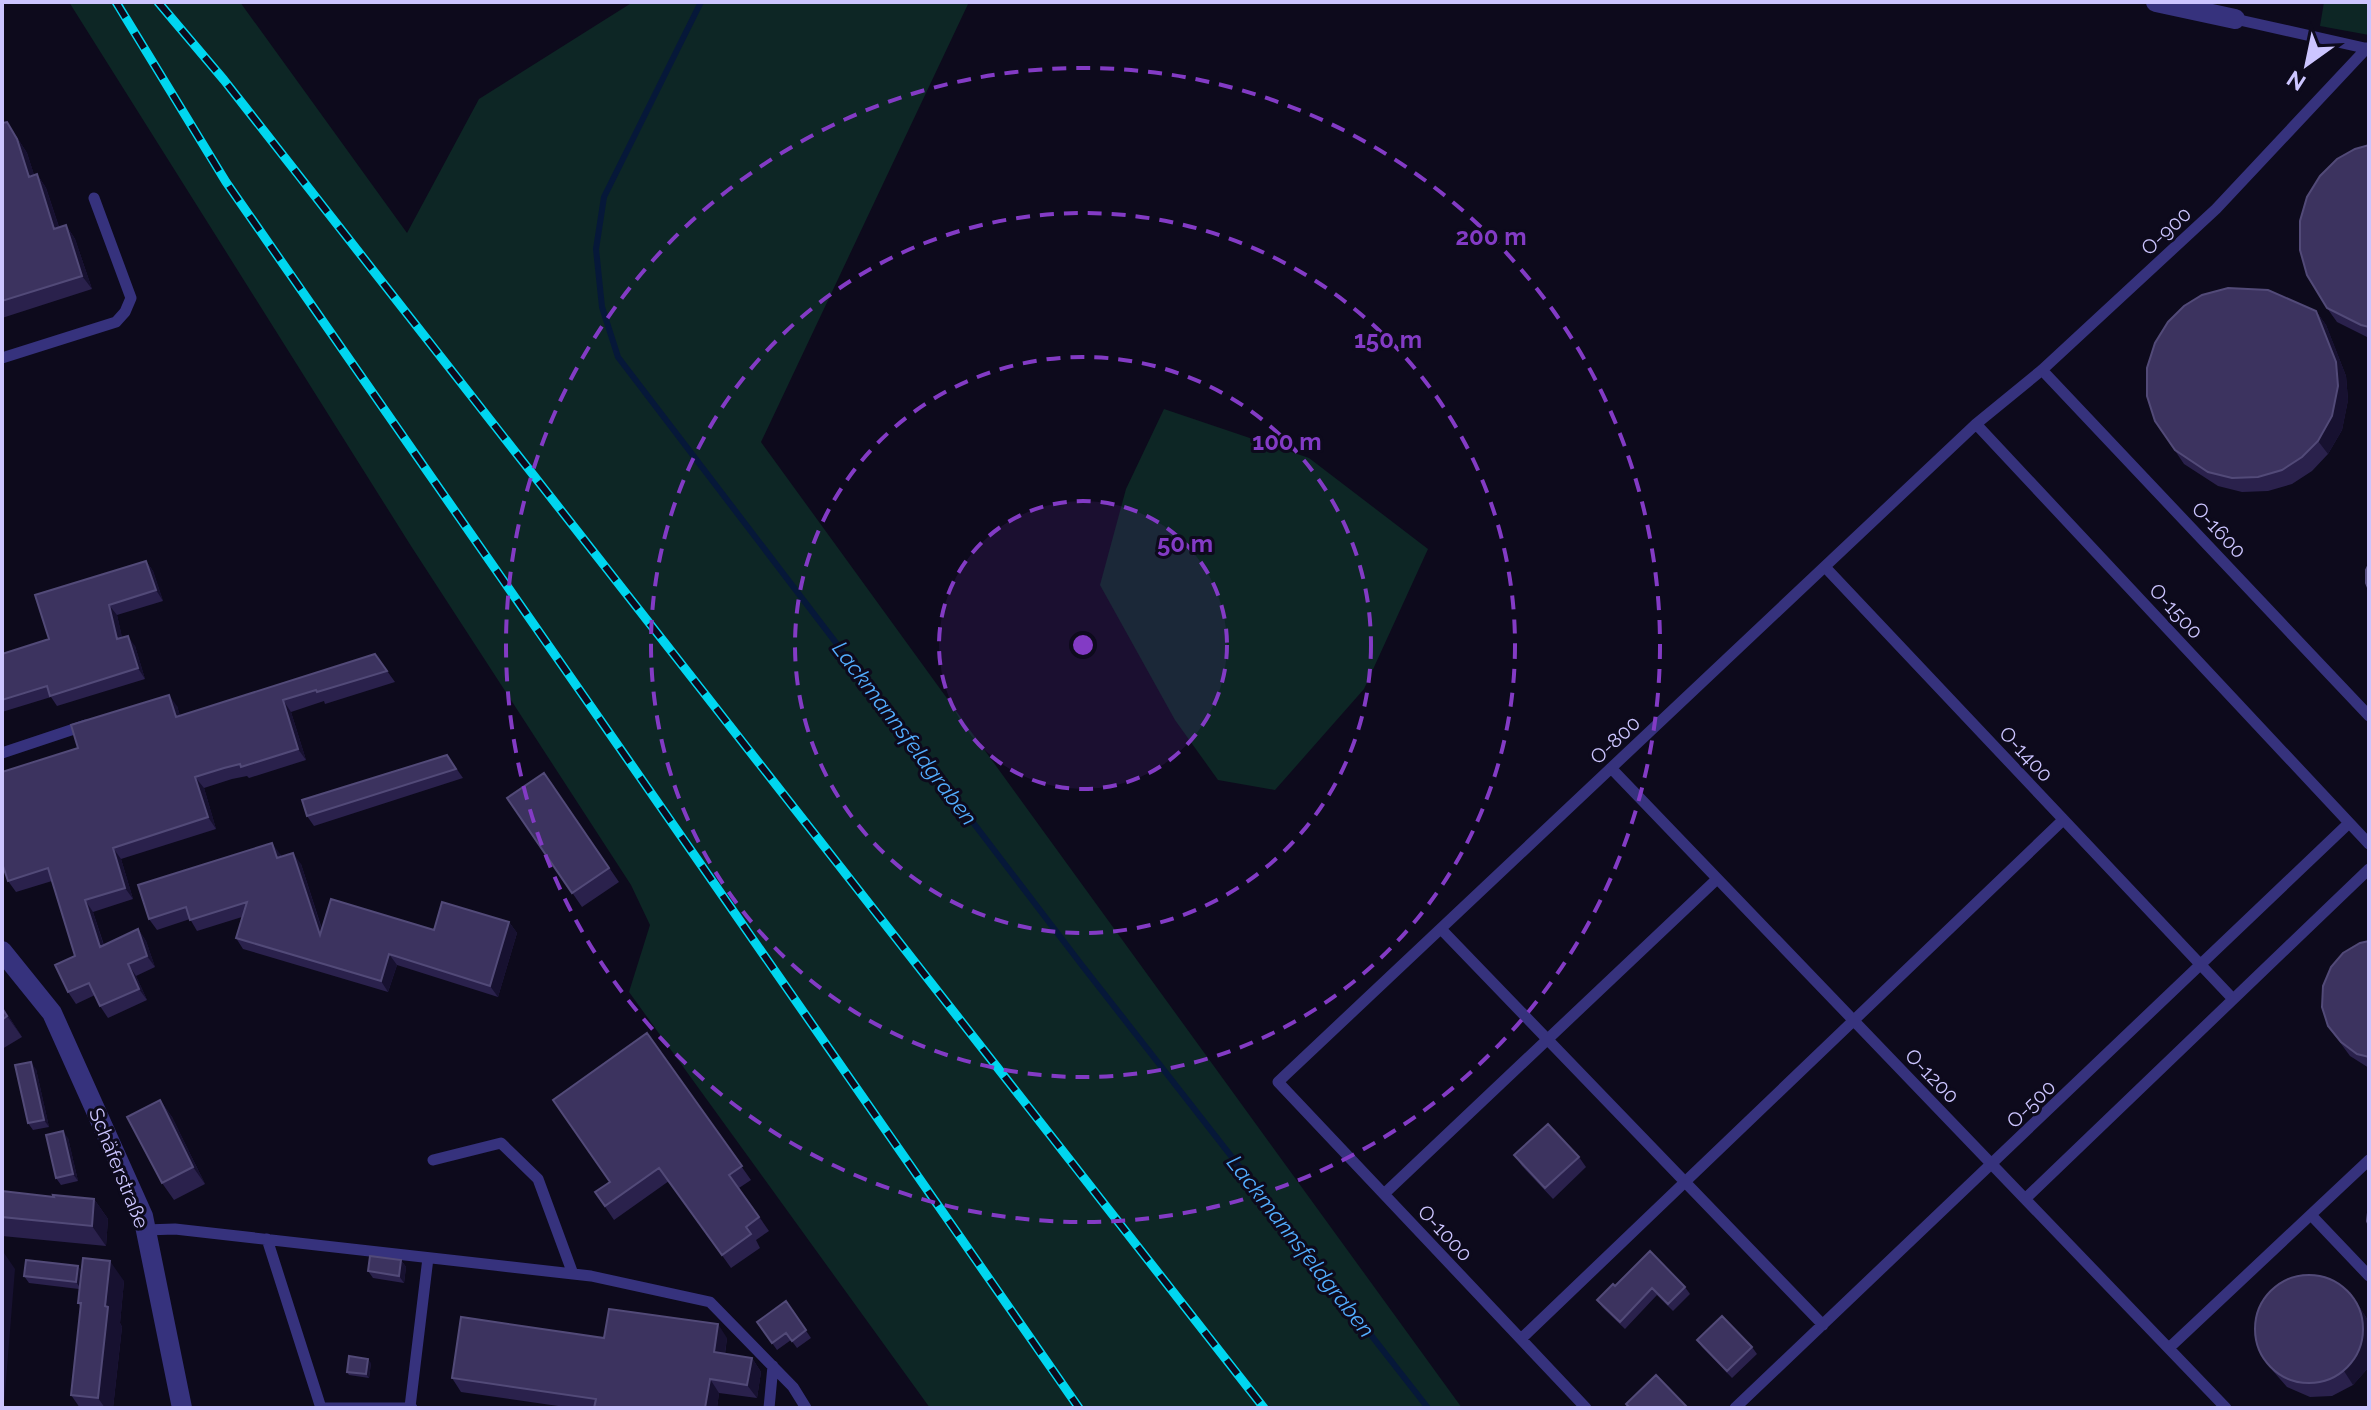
<svg xmlns="http://www.w3.org/2000/svg" width="2371" height="1410" font-family="Raleway,sans-serif">
<rect width="100%" height="100%" fill="#0d0a1c"/>
<path fill="#0d2625" d="M69,2H240L407,233L479,99L633,2H969L761,442L1462,1408H930L629,992L650,925L631,885L411,546Z
M2324,2H2369V35L2320,26Z
M1164,409L1309,458L1428,549L1364,689L1275,790L1218,780L1175,720L1100,585L1126,489Z"/>
<g fill="none" stroke-linecap="round" stroke-linejoin="round">
<path stroke="#061839" stroke-width="6" d="M701,2L604,197L596,249L602,307L618,357L1081,964L1428,1408"/>
<path stroke="#36327d" stroke-width="11" d="M2235,19L2369,49
M2,358L116,322L125,312L131,298L94,198
M2042,370L2369,716
M1976,424L2369,844
M1825,567L2233,999
M2,753L86,725
M1611,768L2226,1408
M1441,929L1823,1325
M433,1160L501,1143L538,1179L573,1274
M1384,1194L1717,879
M2025,1199L2369,869
M2311,1215L2369,1276
M145,1230L175,1229L591,1276L710,1302L793,1387L806,1408
M267,1239L321,1408
M1521,1339L2063,820
M2169,1348L2369,1160
M410,1407L428,1258
M321,1408H412
M769,1408L773,1366
M1586,1408L1278,1082L1976,424L2042,370L2216,209L2367,48
M1735,1408L2349,823"/>
<path stroke="#36327d" stroke-width="20" d="M2156,2L2235,19
M2,951L52,1013L143,1216L182,1408"/>
<defs>
<path id="rail" d="M116,2L226,182L1079,1408
M158,2L224,80L1264,1408"/>
</defs>
<use href="#rail" stroke="#00d6f0" stroke-width="9"/>
<use href="#rail" stroke="#0d0a1c" stroke-width="6" stroke-dasharray="18" stroke-linecap="butt"/>
</g>
<path fill="#2a214c" d="M2,123L16,136L27,153L34,175L37,174L46,188L59,227L66,225L75,239L92,289L2,318Z
M2369,145V338L2337,322L2327,308Z
M2316,311L2326,325L2346,376L2348,400L2342,430L2328,454L2312,471L2292,484L2268,491L2242,492L2218,486L2184,464L2155,421Z
M146,561L153,571L163,601L117,615L122,638L135,646L145,679L57,706L51,697L2,712V654L49,639Z
M375,654L395,682L325,704L324,701L291,712L306,760L249,778L247,776L232,779L204,788L216,829L121,859L133,899L93,912L104,945L138,929L146,941L155,967L136,976L147,1000L108,1018L100,1006L95,995L76,1004L68,992L75,956L52,881L16,892L8,881L78,748L177,706L180,716Z
M447,755L463,778L314,826L307,816Z
M544,773L619,882L582,907L507,798Z
M280,854L281,856L301,864L322,929L434,930L509,922L517,933L498,997L397,965L388,992L243,949L236,938L242,917L197,931L190,919L157,930L149,919Z
M2369,941V1068L2350,1056L2328,1026Z
M2,1006L22,1037L2,1049Z
M647,1033L751,1180L739,1188L769,1231L756,1240L760,1248L731,1268L669,1181L614,1220L595,1192L610,1182Z
M36,1069L49,1127L33,1130L28,1123Z
M160,1100L172,1117L205,1184L174,1200L162,1183Z
M68,1138L78,1181L61,1185L56,1178Z
M1514,1155L1579,1157L1586,1167L1553,1199L1522,1166Z
M2,1191L54,1197L94,1199L108,1219L106,1246L2,1236Z
M401,1260L406,1267L404,1283L373,1278L368,1271Z
M78,1266L81,1271L124,1281L120,1323L122,1327L113,1408H80L71,1395L81,1308L78,1303L79,1289L29,1283L24,1276Z
M1615,1286L1685,1287L1690,1294L1673,1311L1657,1295L1625,1329L1602,1307L1597,1300Z
M2350,1292L2369,1322V1364L2368,1368L2353,1385L2332,1396L2310,1397L2287,1387L2273,1371L2263,1357Z
M786,1301L811,1338L797,1348L791,1340L777,1350L757,1322Z
M604,1338H727L725,1354L752,1358L761,1372L757,1398L719,1393L717,1408H572L461,1392L452,1378Z
M1697,1340L1752,1347L1757,1354L1732,1378L1702,1347Z
M371,1363L369,1378L349,1375L347,1372Z"/>
<path fill="#171130" d="M7,122L27,153L39,190L29,177Z
M37,174L46,188L64,242L54,229Z
M66,225L75,239L92,289L82,276Z
M2316,311L2326,325L2346,376L2348,400L2342,430L2328,454L2318,441Z
M146,561L153,571L163,601L156,590Z
M109,605L117,615L125,650L117,639Z
M128,636L135,646L145,679L138,668Z
M169,695L177,706L184,729L176,717Z
M283,700L291,712L306,760L298,749Z
M195,777L204,788L216,829L208,817Z
M272,843L280,854L285,869L277,858Z
M113,848L121,859L133,899L125,888Z
M293,853L301,864L327,946L320,935Z
M85,900L93,912L108,959L100,947Z
M509,922L517,933L498,997L490,986Z
M138,929L146,941L155,967L147,956Z
M389,954L397,965L388,992L381,981Z
M128,964L136,976L147,1000L139,989Z
M2,1006L7,1014L22,1037L7,1016Z
M31,1062L36,1069L49,1127L44,1120Z
M160,1100L172,1117L205,1184L193,1167Z
M63,1131L68,1138L78,1181L73,1174Z
M94,1199L108,1219L106,1246L92,1226Z
M2,1250L15,1269L4,1405L2,1402Z
M401,1260L406,1267L404,1283L399,1276Z
M110,1261L124,1281L120,1323L122,1327L113,1408H105L98,1398Z
M78,1266L83,1273L81,1289L76,1282Z
M2350,1292L2369,1322V1364L2368,1368L2353,1385L2344,1371Z
M718,1324L727,1338L723,1366L714,1352Z
M752,1358L761,1372L757,1398L747,1385Z
M368,1359L371,1363L369,1378L366,1374Z
M710,1379L719,1393L717,1408H705Z"/>
<path fill="#3c335f" stroke="#524a78" stroke-width="2" d="M7,122L17,139L29,177L37,174L54,229L66,225L82,276L2,301V123Z
M2369,145V327L2361,325L2327,308L2307,275L2300,250V221L2307,197L2320,176L2337,159L2355,149Z
M2228,288L2268,290L2316,311L2336,362L2338,386L2332,416L2318,441L2302,457L2282,470L2258,477L2232,478L2208,472L2175,450L2155,421L2147,396V368L2155,343L2168,322L2184,306L2202,295Z
M146,561L156,590L109,605L117,639L128,636L138,668L50,696L47,686L2,700V654L49,639L35,595Z
M2369,564V590L2366,583V570Z
M375,654L387,671L317,692L316,690L283,700L298,749L241,767L240,764L224,768L195,777L208,817L113,848L125,888L85,900L100,947L138,929L147,956L128,964L139,989L100,1006L89,983L68,992L55,965L75,956L48,868L8,881L2,863V772L78,748L71,725L169,695L176,717Z
M447,755L456,769L307,816L302,800Z
M544,773L609,868L572,893L507,798Z
M272,843L277,858L293,853L320,935L331,899L434,930L442,902L509,922L490,986L389,954L381,981L236,938L247,902L190,920L186,907L149,919L138,885Z
M2369,941V1057L2357,1054L2341,1042L2328,1026L2322,1007L2323,986L2331,967L2343,953L2360,943Z
M2,1008L7,1016L2,1020Z
M647,1033L742,1166L729,1175L759,1217L746,1227L751,1234L722,1255L659,1168L605,1206L595,1192L610,1182L553,1100Z
M31,1062L44,1120L28,1123L15,1065Z
M160,1100L193,1167L162,1183L127,1117Z
M1548,1124L1579,1157L1545,1188L1514,1155Z
M63,1131L73,1174L56,1178L46,1135Z
M2,1191L54,1197L53,1195L94,1199L92,1226L2,1217Z
M2369,1204V1226L2367,1221Z
M1650,1251L1685,1287L1668,1304L1652,1288L1620,1322L1597,1300L1613,1284L1615,1286Z
M370,1256L401,1260L399,1276L368,1271Z
M83,1258L110,1261L105,1306L108,1307L98,1398L71,1395L81,1303H78Z
M26,1260L78,1266L76,1282L24,1276Z
M2255 1329a54 54 0 1 1 108 0a54 54 0 1 1-108 0Z
M786,1301L806,1330L792,1341L786,1333L772,1343L757,1322Z
M609,1309L718,1324L714,1352L752,1358L747,1385L710,1379L705,1408H594L596,1399L452,1378L461,1317L604,1338Z
M1722,1316L1752,1347L1727,1371L1697,1340Z
M349,1356L368,1359L366,1374L347,1372Z
M1656,1375L1686,1406L1684,1408H1630L1626,1404Z"/>
<circle cx="1083" cy="645" r="144" fill="#833bc5" fill-opacity=".12"/>
<g fill="none" stroke="#833bc5" stroke-width="4" stroke-dasharray="14 10">
<circle cx="1083" cy="645" r="144"/>
<circle cx="1083" cy="645" r="288"/>
<circle cx="1083" cy="645" r="432"/>
<circle cx="1083" cy="645" r="577"/>
</g>
<g text-anchor="middle" dominant-baseline="central" stroke-width="6" stroke-linejoin="round" paint-order="stroke">
<g font-size="20" fill="#ccc5ff" stroke="#0d0a1c">
<text transform="translate(2166 231) rotate(-43)">O-900</text>
<text transform="translate(2219 530) rotate(47)">O-1600</text>
<text transform="translate(2176 611) rotate(47)">O-1500</text>
<text transform="translate(1615 740) rotate(-43)">O-800</text>
<text transform="translate(2026 754) rotate(47)">O-1400</text>
<text transform="translate(1932 1076) rotate(46)">O-1200</text>
<text transform="translate(2031 1104) rotate(-44)">O-500</text>
<text transform="translate(119 1168) rotate(68)">Schäferstraße</text>
<text transform="translate(1445 1233) rotate(47)">O-1000</text>
</g>
<g font-size="22" font-style="italic" fill="#53aeff" stroke="#0d0a1c">
<text transform="translate(905 733) rotate(53)">Lackmannsfeldgraben</text>
<text transform="translate(1301 1246) rotate(52)">Lackmannsfeldgraben</text>
</g>
</g>
<circle cx="1083" cy="645" r="12" fill="#833bc5" stroke="#0d0a1c" stroke-width="4"/>
<g font-size="24" text-anchor="middle" font-weight="bold" fill="#833bc5" stroke="#0d0a1c" stroke-width="6" stroke-linejoin="round" paint-order="stroke">
<text x="1491" y="245">200 m</text>
<text x="1388" y="348">150 m</text>
<text x="1287" y="450">100 m</text>
<text x="1185" y="552">50 m</text>
</g>
<rect width="2371" height="1410" fill="none" stroke="#ccc5ff" stroke-width="8"/>
<g transform="translate(2307 64) rotate(213)" stroke="#0d0a1c" stroke-width="6" paint-order="stroke">
<path d="M0-6L14 30L0 20L-14 30Z" fill="#ccc5ff"/>
<text y="-12" font-size="22" font-weight="bold" text-anchor="middle" fill="#ccc5ff">N</text>
</g>
</svg>
